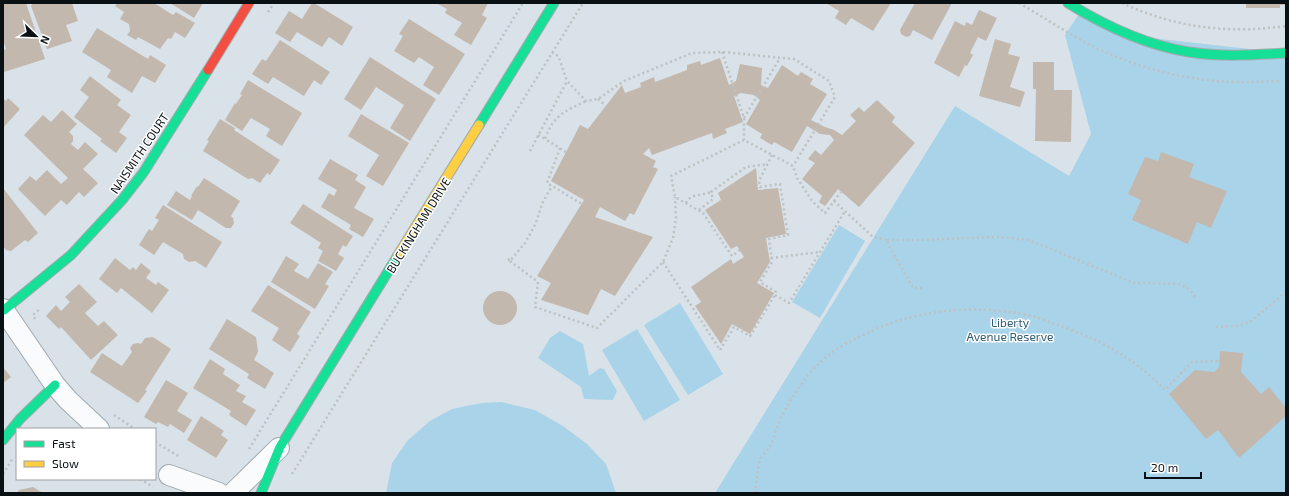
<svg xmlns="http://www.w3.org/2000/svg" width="1289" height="496" font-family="'Exo 2',sans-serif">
<rect width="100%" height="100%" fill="#d8e2e8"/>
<path fill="#a9d3e9" d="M1081,11L1133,36L1286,53V493H715L955,106L1069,176L1091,134L1065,35Z
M839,225L865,241L820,318L792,302Z
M680,303L723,374L688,395L644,325Z
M637,329L680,400L644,421L602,350Z
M560,331L583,344L589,376L600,368L604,369L617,391L613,400L584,399L581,387L538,358L550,338Z
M501,402L535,410L563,426L587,444L606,464L616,493H386L392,463L408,440L430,421L452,409L482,403Z"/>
<path fill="#c3b8ae" d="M3,3H26L45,59L4,72L3,50L6,49L3,39Z
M33,3H72L78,21L66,25L72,41L47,49L31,6Z
M117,3H154L173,15L176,12L195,23L185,38L175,32L171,39L168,38L160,49L138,37L136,40L127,35L130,31L129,24L120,19L124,12L115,6Z
M170,3H203L194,18Z
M312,3H314L353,27L342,46L329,37L322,47L297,32L290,42L275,33L289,11L302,19Z
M436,3H488L482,15L487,18L471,45L454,35L462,23L445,13L447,9Z
M826,3H891L873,31L851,18L846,25L835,18L839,11Z
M915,3H952L932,40L913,30L910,36L906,37L901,34L900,30Z
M1246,3H1286V5H1280V8H1246Z
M979,10L997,18L986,41L978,37L970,53L973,55L967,66L965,65L959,77L934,63L955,21L965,26L966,22L972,25Z
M409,19L465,54L439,95L423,85L434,67L419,57L414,63L394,51L403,36L399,34Z
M97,28L148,59L150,55L166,65L155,83L142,76L132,93L107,77L111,70L82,52Z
M995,39L1011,44L1008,54L1020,57L1010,87L1025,92L1020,107L979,96Z
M280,40L330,72L321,85L314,80L304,96L273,77L268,84L252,74L262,59L266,61Z
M370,57L436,99L410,141L390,128L404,105L376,87L361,110L344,99Z
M720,58L729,85L736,81L740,64L762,68L761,85L768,88L782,65L798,76L801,72L813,79L810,84L827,94L811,120L825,127L834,130L842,135L856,121L850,115L859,107L864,112L877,100L895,117L892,122L915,143L859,207L838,189L825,206L819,202L822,196L802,179L815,163L808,159L815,150L821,155L834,140L830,135L820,134L807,126L792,152L774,142L772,145L760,138L762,134L746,124L760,100L754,95L741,93L734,96L743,122L725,129L727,133L713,139L712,133L652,155L649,148L643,154L656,161L653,167L658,169L634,215L630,213L625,221L600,207L595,217L653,237L615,296L601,289L588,315L541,300L551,283L537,276L584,200L551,181L580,125L588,129L622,85L625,93L641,87L640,83L654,77L655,82L687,70V65L700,61L701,65Z
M1033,62H1054V90H1072L1071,142L1035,141L1036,89H1033Z
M90,76L121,100L117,105L131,115L119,132L127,138L116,153L100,141L102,139L74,117L89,97L80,90Z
M248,80L302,113L282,146L266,136L270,129L251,118L242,131L225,120L235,103L236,104L242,95L240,94Z
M3,98L6,101L8,98L20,109L3,128Z
M62,110L77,124L69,132L73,136V141L71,144L78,150L85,142L98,154L83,169L98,183L84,197L79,192L67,205L61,200L45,216L18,189L30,176L36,181L47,170L61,184L68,178L24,135L43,115L51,122Z
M361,114L409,143L383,186L366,176L379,155L348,136Z
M220,119L235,128L234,130L280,160L270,175L267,173L260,183L252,178L248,179L203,151L209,141L207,140Z
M1161,152L1194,164L1189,177L1227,191L1211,228L1197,222L1188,244L1132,220L1141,200L1128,194L1145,157L1158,161Z
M330,159L358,175L355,180L366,187L354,208L374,219L363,237L349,229L351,225L321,207L329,193L334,196L337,190L318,179Z
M756,168L758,190L778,188L786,234L766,238L770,262L757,283L774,293L750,334L732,324L721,344L695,306L701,302L691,287L731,259L733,264L744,257L737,246L731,249L705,210L721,200L718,193Z
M204,178L240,201L231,216L233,218L234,223L231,228H226L198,210L192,220L167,205L176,191L190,200L192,196H191L197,186L198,187Z
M3,188L38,233L28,242L25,240L11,251L6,250L3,246L4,243L3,241Z
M303,204L353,236L346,247L343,245L338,254L344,258L336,271L318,261L323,251L318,248L321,243L290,223Z
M163,205L222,242L206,268L195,261L189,262L184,259L183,254L163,242L154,255L139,245L149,229L152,231L159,220L155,218Z
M286,256L299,264L294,271L308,279L318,263L333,272L325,284L329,286L315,309L271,282Z
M115,258L130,270L133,267L136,270L141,263L151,271L146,278L156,285L158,282L169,290L152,313L121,288L117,293L99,279Z
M79,284L97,302L85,313L98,326L104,321L118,335L91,360L61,327L59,329L46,316L56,305L61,311L70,302L65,297Z
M268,285L311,312L297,334L300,336L290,352L272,340L279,328L251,311Z
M483 308a17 17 0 1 1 34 0a17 17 0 1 1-34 0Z
M227,319L256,337L258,352L254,360L274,373L265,389L247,378L249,374L209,349Z
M153,337L171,349L145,390L147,391L138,403L90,372L102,353L122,366L132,352L130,348L133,344L138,343L141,344L145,338Z
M1220,351L1243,353L1241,372L1261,394L1269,387L1286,408V416L1239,458L1218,430L1206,439L1169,394L1195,370L1214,372L1219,367Z
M210,359L225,369L223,374L240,385L236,391L246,396L242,402L256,410L246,426L229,415L231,411L193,388Z
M3,367L11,377L3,383Z
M166,380L188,393L177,411L192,420L184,433L170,424L168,427L158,422L156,424L144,417Z
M201,416L224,431L221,435L228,440L216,458L187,440Z
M33,487L43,493H17L19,490Z"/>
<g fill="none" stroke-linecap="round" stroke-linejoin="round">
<defs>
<path id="street" d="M3,309L55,385L68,400L99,429
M169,475L219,493
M233,493L279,448"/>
<path id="fast" d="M1068,3C1105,26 1145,45 1189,52C1221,57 1254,55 1286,53
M479,125L554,3
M4,310L71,255L122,200L143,173L208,70
M3,440L20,419L55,385
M261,493L280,447L397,257"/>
<path id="slow" d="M397,257L479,125"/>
<path id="jam" d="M208,70L249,3"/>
</defs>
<use href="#street" stroke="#a2aaae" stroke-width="22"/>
<use href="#fast" stroke="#a2aaae" stroke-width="11"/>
<use href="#slow" stroke="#a2aaae" stroke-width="11"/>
<use href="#jam" stroke="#a2aaae" stroke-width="11"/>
<path stroke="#bec1c2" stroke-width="2.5" stroke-dasharray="2 3" stroke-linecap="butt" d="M1019,3C1043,17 1066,32 1090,45C1126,63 1166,75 1206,80C1231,83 1256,82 1282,81
M1122,3C1176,28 1228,34 1286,26
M268,12L274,3
M552,52L558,56L559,58L567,81L586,101L598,99L624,81L692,53L722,52L794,59L829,81L835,97L793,166
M722,52L744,118V140
M598,99L606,106
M744,118L780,58
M538,135L545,139
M560,148L547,183L582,204
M530,151L567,81
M566,152L545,139C554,114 564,112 586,101
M772,155L759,181L760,187L780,184L788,235L769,239L772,262L760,282L776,292L775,295L789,303L845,211
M834,201L841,192
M686,203C691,193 702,196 711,192
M699,210L713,199L711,192L746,167L768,164
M740,250L732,256L703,213L675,197L671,176L744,140L793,166L797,178L812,201L825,213L834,201L873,237L886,240
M771,258L820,252
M508,259L510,261L525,243L536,223L542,204L552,186
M510,261L538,282L535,307L597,328L663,262L673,238L676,218L675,197
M663,262L720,350L734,327L750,336L775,295
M922,288H913L886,240H916L998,237L1029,240L1134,283L1180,284L1189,289L1197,299
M35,319L33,315L40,309
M1216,327L1237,326L1250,322L1286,292
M114,415L135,429
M155,442L180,457
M249,449L523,3
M3,474L13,458
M292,474L583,3
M140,479L153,487
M755,493C757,482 757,470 760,460C762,455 768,450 771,445C775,437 776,428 780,420C792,396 808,371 829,355C841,345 855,339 869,332C915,311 967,305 1017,313C1033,315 1050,322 1066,328C1104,341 1137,361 1165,390L1192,362L1219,361"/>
<use href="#street" stroke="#f9fbfc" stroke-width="20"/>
<use href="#fast" stroke="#16e098" stroke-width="9"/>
<use href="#slow" stroke="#ffcf43" stroke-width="9"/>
<use href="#jam" stroke="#f24e42" stroke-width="9"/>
</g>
<g text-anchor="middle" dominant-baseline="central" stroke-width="3" stroke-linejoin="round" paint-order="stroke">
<g font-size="12" fill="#0a1114" stroke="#fff">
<text transform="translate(139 153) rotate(-56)">NAISMITH COURT</text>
<text transform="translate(418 225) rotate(-58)">BUCKINGHAM DRIVE</text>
</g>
<g font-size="12" fill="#2e5c73" stroke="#fff">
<text x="1010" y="322">Liberty<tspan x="1010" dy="14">Avenue Reserve</tspan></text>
</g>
</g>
<rect width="1289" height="496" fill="none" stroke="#0a1114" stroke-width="8"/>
<rect x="16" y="428" width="140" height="52" fill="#ffffff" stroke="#9da0a1"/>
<rect x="24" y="441" width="20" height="6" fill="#16e098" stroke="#9da0a1"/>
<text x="52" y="448" font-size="12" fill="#0a1114">Fast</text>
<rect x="24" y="461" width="20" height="6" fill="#ffcf43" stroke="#9da0a1"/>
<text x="52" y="468" font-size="12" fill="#0a1114">Slow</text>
<g transform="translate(36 36) rotate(113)" stroke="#ffffff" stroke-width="3" paint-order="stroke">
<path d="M0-3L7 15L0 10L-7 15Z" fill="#0a1114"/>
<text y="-6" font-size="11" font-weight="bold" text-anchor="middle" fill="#0a1114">N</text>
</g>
<path d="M1145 472v6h56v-6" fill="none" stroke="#0a1114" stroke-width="2"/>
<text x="1151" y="472" font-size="12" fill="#0a1114" stroke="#ffffff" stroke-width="3" paint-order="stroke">20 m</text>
</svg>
